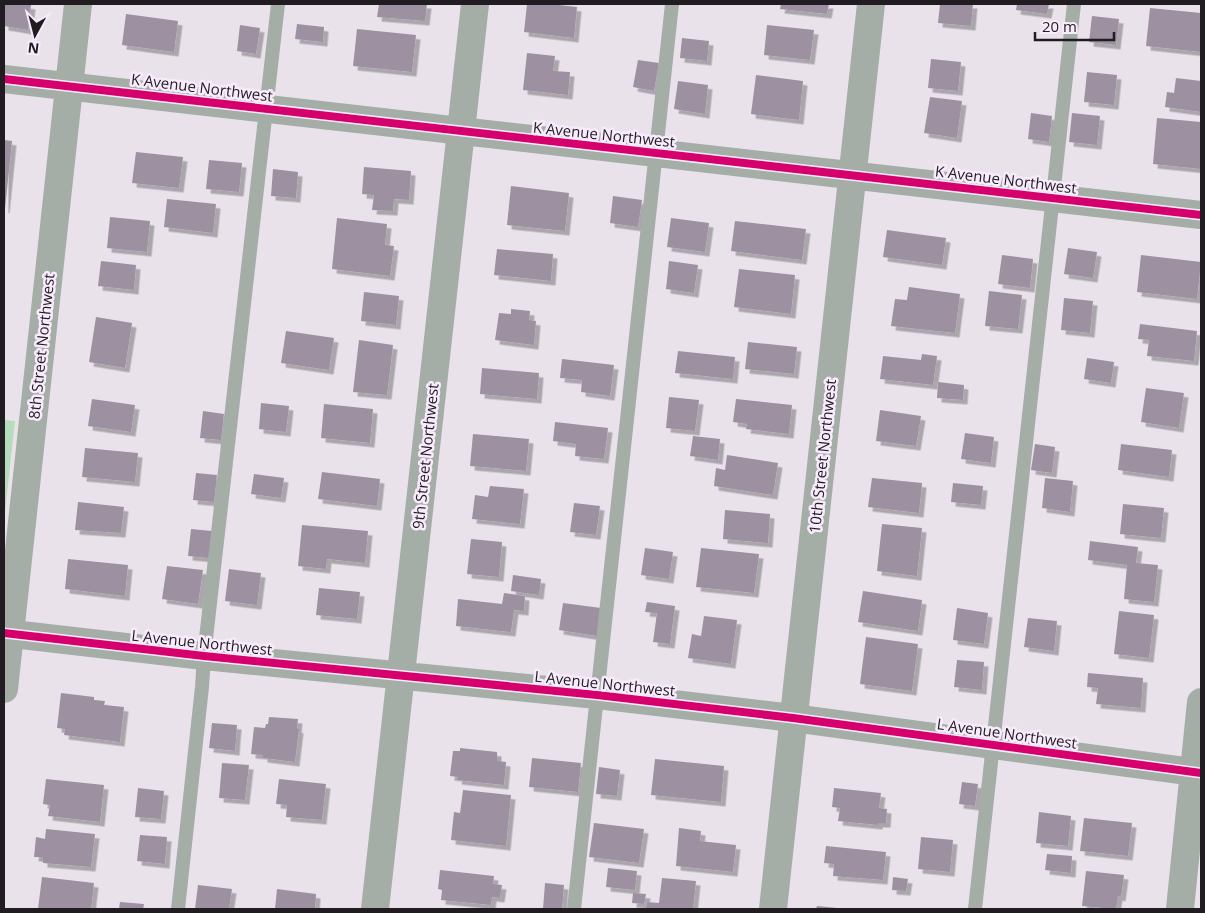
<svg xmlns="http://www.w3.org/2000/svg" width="1205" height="913" font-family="'Open Sans',sans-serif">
<defs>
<filter id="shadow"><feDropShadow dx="4.5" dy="4.5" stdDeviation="0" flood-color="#0004"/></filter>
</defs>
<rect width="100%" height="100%" fill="#e9e2eb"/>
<path fill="#b5dcbb" d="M4,420L15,421L4,520Z"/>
<path fill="#9d90a1" filter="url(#shadow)" d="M4,4H23L31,5L28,30L4,26Z
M379,4H427L425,21L377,17Z
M527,4H550L577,7L574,38L524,32Z
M781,4H829L827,14L780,9Z
M940,4H973L971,26L938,23Z
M1017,4H1049L1047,14L1016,10Z
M1150,8L1201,13V52L1146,46Z
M126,14L178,21L174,52L122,45Z
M1092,16L1119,19L1116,45L1089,42Z
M297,24L324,27L323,42L295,39Z
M240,25L260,28L256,54L237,51Z
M767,25L814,30L810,60L764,55Z
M357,29L416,35L412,72L353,66Z
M682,38L709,41L707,61L680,58Z
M527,53L555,56L553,71L570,72L568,95L523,90Z
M931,59L961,62L958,91L928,88Z
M638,60L659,63L654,91L633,87Z
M1087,72L1117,75L1114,105L1084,102Z
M756,75L803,81L799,120L751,114Z
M1176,78L1201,81V112L1165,107L1167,92L1174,93Z
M678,81L708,85L705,114L674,109Z
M930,97L962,101L957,138L924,133Z
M1031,113L1052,116L1049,142L1028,139Z
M1072,113L1100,116L1097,145L1069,142Z
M1157,118L1201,122V169L1153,164Z
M4,140L12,141L5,209H4Z
M136,152L183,157L179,188L132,183Z
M209,160L242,163L239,192L206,189Z
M364,167L411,171L409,200L394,199L393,211L372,210L374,195L362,194Z
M273,169L298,172L296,198L271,196Z
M511,186L569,193L565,231L507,225Z
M613,196L642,200L638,227L610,223Z
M167,199L216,204L213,233L164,227Z
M110,217L150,221L147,252L107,248Z
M337,218L387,224L385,245L394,246L390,276L332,269Z
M671,218L709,223L705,252L667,247Z
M735,221L806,229L802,260L731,251Z
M887,230L946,238L942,265L883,257Z
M1068,248L1097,252L1093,278L1064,274Z
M497,249L553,254L551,281L494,275Z
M1002,255L1033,259L1030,288L998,284Z
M1141,255L1201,262L1197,299L1137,292Z
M101,261L136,265L134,290L98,286Z
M669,261L698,265L694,293L666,289Z
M739,269L795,275L791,314L734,307Z
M909,287L960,294L955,333L891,326L895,299L907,300Z
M989,291L1022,295L1018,329L985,326Z
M364,292L399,296L396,325L361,321Z
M1064,298L1093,301L1090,333L1061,330Z
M511,309L530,311L529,320L536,321L534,345L495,340L499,313L511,314Z
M96,317L132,323L125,368L89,362Z
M1140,324L1197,331L1194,361L1147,356L1149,340L1138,339Z
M286,331L334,338L329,370L281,363Z
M359,340L393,345L387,395L353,392Z
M748,342L797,347L794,374L745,369Z
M678,351L735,357L733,379L675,373Z
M922,354L937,356L933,385L880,379L883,356L921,360Z
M1087,358L1114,362L1111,383L1084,379Z
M562,359L614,365L610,396L581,392L582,380L560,378Z
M482,368L539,373L537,399L480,394Z
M938,382L964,385L963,400L937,398Z
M1146,388L1184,393L1179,428L1141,422Z
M669,397L699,400L695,431L666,428Z
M92,399L135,405L131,432L88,426Z
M736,399L792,405L789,434L746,429L747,424L733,422Z
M261,403L289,406L286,432L259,429Z
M324,404L373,409L370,443L321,438Z
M880,410L921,416L916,446L876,441Z
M203,411L224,414L221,440L200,438Z
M555,422L608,428L604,459L575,456L576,444L553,441Z
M965,433L994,437L991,463L961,459Z
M473,434L529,439L526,471L470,466Z
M693,436L720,439L718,460L690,456Z
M1035,444L1055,447L1052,473L1031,470Z
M1121,444L1172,450L1169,477L1118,470Z
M85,448L138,453L135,482L82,477Z
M727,455L778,463L773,495L714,486L716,468L725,470Z
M322,472L380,479L377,506L318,499Z
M196,473L217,475L214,502L193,500Z
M254,474L284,478L281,498L251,494Z
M872,478L922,483L919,513L868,507Z
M1045,478L1073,481L1070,512L1042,508Z
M953,483L983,486L981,505L951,502Z
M490,486L524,489L520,524L472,519L475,495L488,497Z
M78,502L124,507L121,533L75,530Z
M574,503L600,506L596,535L570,532Z
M1123,504L1164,508L1161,538L1120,534Z
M725,510L770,514L768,543L723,539Z
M882,524L922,528L917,576L877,571Z
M302,525L368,531L365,563L327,559L326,569L298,566Z
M191,529L212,531L209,558L188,556Z
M471,539L502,542L499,577L467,574Z
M1090,541L1138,547L1136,563L1158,565L1154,602L1124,599L1127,565L1088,560Z
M645,548L673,552L669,579L641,575Z
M701,548L759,554L754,593L696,587Z
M68,559L128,565L125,596L65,589Z
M167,566L203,570L198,604L162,599Z
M229,569L261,573L257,605L225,601Z
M513,575L541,579L539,595L511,591Z
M319,588L360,592L357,619L316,615Z
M863,591L922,600L918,631L858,622Z
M504,593L525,596L524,611L514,610L511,632L456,626L458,599L502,604Z
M647,602L675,606L670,644L653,642L657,613L645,612Z
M563,603L601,608L597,636L559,630Z
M957,608L988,613L984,644L953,640Z
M1119,611L1154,615L1149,658L1114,654Z
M704,616L737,620L731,664L688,658L692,634L701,636Z
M1028,618L1057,621L1054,651L1024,647Z
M866,637L918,644L912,691L860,684Z
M957,660L984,662L982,690L954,687Z
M1088,673L1143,678L1141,708L1096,704L1098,688L1087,687Z
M61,693L94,697V700L105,701L104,705L124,707L120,742L64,735L65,729L57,728Z
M269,717L298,719L297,728L299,729L295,762L263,758V755L251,754L254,727L265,728L266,724H268Z
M212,723L237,725L235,751L209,748Z
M460,748L497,752V761L506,762L504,785L457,780L458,777L450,776L453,751H460Z
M532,758L581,763L578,792L529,787Z
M655,759L724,766L721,802L651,795Z
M222,763L249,765L245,800L219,798Z
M599,767L620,770L617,796L596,794Z
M46,779L104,785L100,822L48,816L50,805L43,804Z
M279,779L326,784L322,820L286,817L287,805L276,804Z
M962,782L978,784L975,806L959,804Z
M138,788L164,791L161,819L135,817Z
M834,788L881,793L879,808L887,809L886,823H878V825L838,821L840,808L832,807Z
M463,790L511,795L506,846L451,840L454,812L460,813Z
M1039,812L1071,816L1068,846L1036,843Z
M1084,818L1132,823L1128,856L1080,851Z
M594,823L644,829L639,863L589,857Z
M679,828L701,831L700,841L736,845L733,872L676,866Z
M46,829L95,834L91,867L43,863V857H34L36,837L45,839Z
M140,835L167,837L165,864L137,861Z
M921,837L953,840L950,872L918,869Z
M826,846L886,852L883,880L833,876L834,864L824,863Z
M1047,854L1072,856L1071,873L1045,870Z
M608,868L637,871L635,890L606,887Z
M440,870L494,876L493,884L502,885L500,898L492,897L491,905L441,900L442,890L438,889Z
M1086,871L1124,875L1121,897L1118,896L1116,909L1082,906Z
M42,877L94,883L91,909H38Z
M893,877L908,879L906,891L892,890Z
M662,878L696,881L693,909H646L647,902L659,903Z
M545,883L564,885L562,909H543Z
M198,885L232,889L229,909H195Z
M277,889L316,894L315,909H275Z
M633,893L646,894L644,904L632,903Z
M120,902L144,904L143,909H119Z
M817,906L837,908V909H816Z"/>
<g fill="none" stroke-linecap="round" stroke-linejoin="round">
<path stroke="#a5ada7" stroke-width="14" d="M178,909L202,687L204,656L278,4
M574,909L672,4
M975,909L1074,4"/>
<path stroke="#a5ada7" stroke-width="28" d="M4,79L1201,215
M4,633L204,656L597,695L793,718L1201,773
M4,689L78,4
M375,909L475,4
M773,909L871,4
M1180,909L1201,702"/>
<defs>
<path id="cycleway" d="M4,79L1201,215
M4,633L204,656L597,695L793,718L1201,773"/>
</defs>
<use href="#cycleway" stroke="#f8ebfc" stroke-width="11"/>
<use href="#cycleway" stroke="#d6006c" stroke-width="8"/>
</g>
<g text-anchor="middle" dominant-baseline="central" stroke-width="5" stroke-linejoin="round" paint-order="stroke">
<g font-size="15" fill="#211c22" stroke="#f8ebfc">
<text transform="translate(202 87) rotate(7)">K Avenue Northwest</text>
<text transform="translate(604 134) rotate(6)">K Avenue Northwest</text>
<text transform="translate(1006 179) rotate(7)">K Avenue Northwest</text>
<text transform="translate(41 346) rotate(-84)">8th Street Northwest</text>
<text transform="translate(425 456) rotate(-84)">9th Street Northwest</text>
<text transform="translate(822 456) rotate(-84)">10th Street Northwest</text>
<text transform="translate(202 642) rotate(6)">L Avenue Northwest</text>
<text transform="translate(605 683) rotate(6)">L Avenue Northwest</text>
<text transform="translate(1007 733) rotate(8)">L Avenue Northwest</text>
</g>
</g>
<rect width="1205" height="913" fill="none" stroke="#211c22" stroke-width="10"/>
<g transform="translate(35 35) rotate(187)" stroke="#f8ebfc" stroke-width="4" paint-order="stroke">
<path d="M0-4L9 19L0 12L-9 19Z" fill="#211c22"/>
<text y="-8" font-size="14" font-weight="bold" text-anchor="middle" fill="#211c22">N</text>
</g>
<path d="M1035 32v8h79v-8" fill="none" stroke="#211c22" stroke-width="2.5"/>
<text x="1042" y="32" font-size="15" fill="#211c22" stroke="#f8ebfc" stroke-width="4" paint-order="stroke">20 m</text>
</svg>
